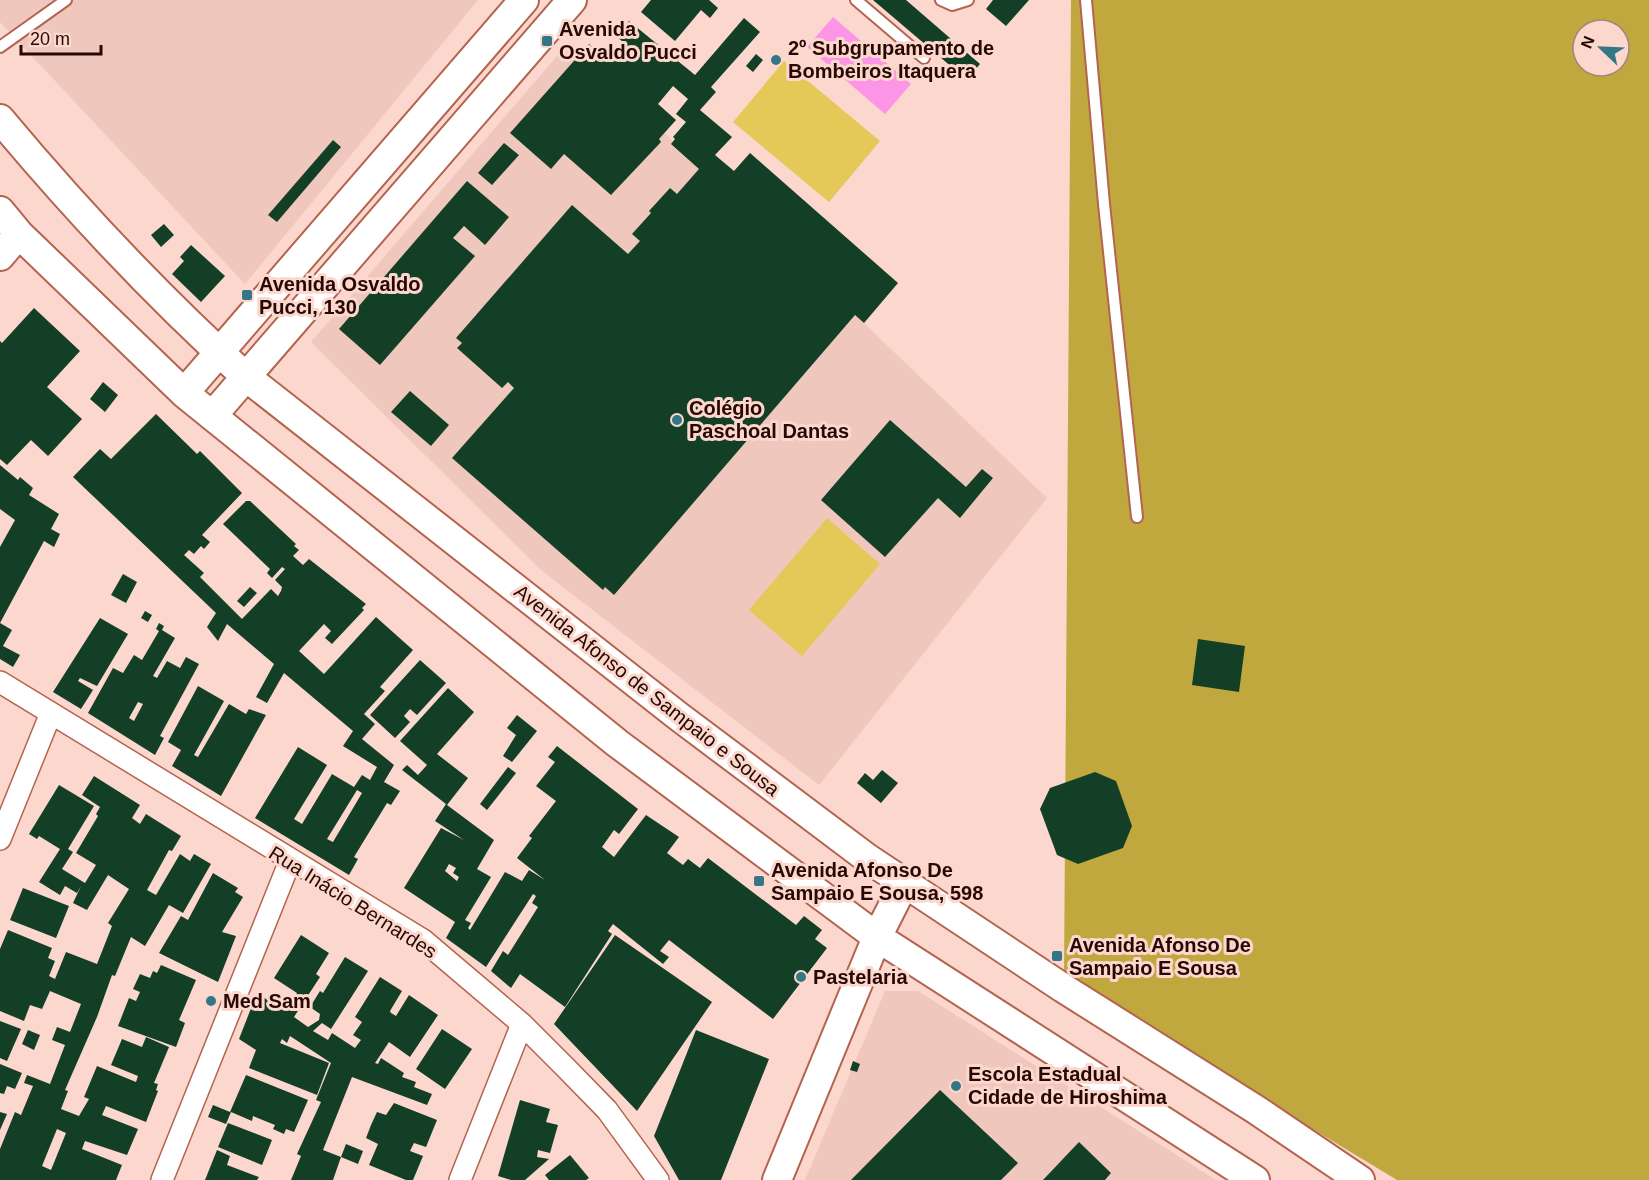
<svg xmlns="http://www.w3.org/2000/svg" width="1649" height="1180" font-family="Helvetica,sans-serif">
<rect width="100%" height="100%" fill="#fcd7cd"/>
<path fill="#efc7bc" d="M0,0H478L245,284L0,22Z
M569,42L1047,498L819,785L541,570L311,342Z
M885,991H918L1216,1180H805Z"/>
<path fill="#e4c959" d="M784,61L880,141L829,202L733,122Z
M827,518L880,564L802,656L749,610Z"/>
<path fill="#c0a83f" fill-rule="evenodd" d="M1071,0H1649V1180H1397L1064,979ZM1583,30H1619V66H1583Z"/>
<path fill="#fc95e5" d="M833,17L911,84L885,114L807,47Z"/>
<path fill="#133f27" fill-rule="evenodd" d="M651,0H709L718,8L710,18L701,10L675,41L641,12Z
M873,0H906L980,64L967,80Z
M993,0H1029L1006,26L986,9Z
M744,18L760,32L711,87L716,92L700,110L732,137L715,155L734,171L750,153L898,283L864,323L855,315L614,595L605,587L603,590L452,458L514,388L508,382L502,388L457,348L462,343L456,338L572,205L628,254L640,241L632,234L651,213L649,211L670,188L677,194L699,169L671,144L675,139L673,137L686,122L676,114L688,99L673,86L658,104L676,120L659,139L661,142L611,195L564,154L551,169L510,133L589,44L607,60L623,42L616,36L629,21L695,75Z
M756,54L763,60L753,72L746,66Z
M333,140L341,147L277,222L268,215Z
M504,143L519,155L492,185L478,173Z
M467,181L509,217L485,245L464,226L453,238L475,256L380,365L339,329Z
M164,224L174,235L161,247L151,235Z
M191,245L225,276L201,302L172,274L184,261L180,257Z
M34,308L80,351L47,387L82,419L48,456L31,440L7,465L0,459V341L2,343Z
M103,382L118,395L105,412L90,399Z
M410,391L449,425L431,446L391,412Z
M156,414L197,454L200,451L242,493L202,535L210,542L204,549L201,546L194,554L189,550L184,555L204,573L200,577L242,619L271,589L278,596L281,591L282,587L275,580L285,569L282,567L272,578L267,573L270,569L223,524L246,501H250L296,544L294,546L299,550L293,556L303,565L309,559L366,604L362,608L364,610L332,644L325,638L331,631L324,624L299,651L324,674L376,617L413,650L380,687L385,691L364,714L375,724L362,739L394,765L384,782L400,791L391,805L387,803L354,857L358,859L349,875L255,818L298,747L327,765L294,819L302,824L332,774L354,787L362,775L370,780L377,767L343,746L353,731L284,673L267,703L256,697L274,664L227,624L218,641L207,627L216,613L73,477L100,449L111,459ZM357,790L362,793L333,842L327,839Z
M890,420L966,487L982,469L993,478L960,518L938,498L885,557L821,500Z
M0,465L18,480L20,477L33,488L29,495L59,514L51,529L60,534L54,547L44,541L0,623L12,630L3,646L20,655L13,667L0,659V547L15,520L0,509Z
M123,574L137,582L126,603L111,595Z
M250,587L257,593L244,607L237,601Z
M145,611L152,615L148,622L141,618Z
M100,618L128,634L97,686L80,678L78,681L93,690L81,709L53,692Z
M159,623L164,626L162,630L175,638L153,676L157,678L167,661L180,668L186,657L199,664L160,736L164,738L155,755L88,713L113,668L123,673L134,655L142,660L159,631L156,629ZM138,702L143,704L134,721L129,718Z
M1198,639L1245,646L1239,692L1192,685Z
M420,660L446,683L417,715L410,709L404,716L410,722L395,738L370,715Z
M198,686L224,701L194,755L198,757L229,704L246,714L249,709L266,715L221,796L172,766L181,750L168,742Z
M448,688L474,712L437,754L468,778L447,805L494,840L477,869L491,877L465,920L471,923L468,928L470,930L505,872L522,881L529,870L545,880L517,858L532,838L529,836L556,801L536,786L555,762L548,757L557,746L638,809L619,834L614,830L602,847L614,857L646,815L679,837L667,853L683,865L688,859L700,868L708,858L796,925L804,916L822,930L815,939L827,948L773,1019L669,940L660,951L669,957L663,964L613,924L608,931L612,934L565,1007L520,974L511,988L491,971L503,951L508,955L538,907L532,903L536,896L533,894L486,967L446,938L455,922L404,888L441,828L464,840L435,821L446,804L402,770L407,765L418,775L427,765L400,741ZM449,864L456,868L453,873L459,877L457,881L445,871Z
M517,715L537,731L512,762L503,756L516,735L507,728Z
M508,767L516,773L487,810L480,804Z
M882,770L898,783L881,803L857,783L865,773L873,780Z
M1095,772L1116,781L1132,826L1123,848L1078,864L1057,855L1040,809L1050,788Z
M94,776L140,805L132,818L140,824L146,814L181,836L172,851L169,850L147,890L156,895L180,854L190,861L194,854L211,864L183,913L169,905L145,946L131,937L115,976L112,975L97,1017L65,1090L68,1091L61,1109L79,1116L89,1099L84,1097L97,1066L136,1082L138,1076L111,1065L122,1039L142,1047L146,1037L169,1047L154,1083L158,1084L156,1090L158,1091L146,1122L106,1106L102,1115L138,1129L127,1155L85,1141L82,1149L122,1165L116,1180H0V1149L15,1112L21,1115L33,1086L24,1083L27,1075L50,1084L65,1045L52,1040L57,1027L70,1032L81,1004L50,991L42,1009L30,1005L24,1021L0,1011V949L8,930L52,948L48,958L55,961L49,976L55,979L66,952L97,964L112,926L108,923L129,889L108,875L87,910L73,903L81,886L77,893L65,886L60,895L39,882L60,849L39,836L37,839L29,834L59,785L94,806L68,849L73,852L62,869L85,883L96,865L76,853L98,816L96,814L100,807L82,795ZM57,1129L66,1133L51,1170L42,1166Z
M213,873L238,888L235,892L243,897L222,932L236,936L218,982L159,953L181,916L188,920Z
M23,888L69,906L56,938L10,920Z
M301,935L329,953L316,974L320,977L294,1017L308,1027L319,1020L320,1014L310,1007L320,991L323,993L345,957L368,971L331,1029L322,1023L313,1031L328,1040L332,1033L355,1048L361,1040L353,1035L362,1022L355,1017L380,977L402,991L390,1011L391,1013L396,1016L409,995L438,1015L410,1057L389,1042L375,1063L378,1064L381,1058L404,1073L402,1077L416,1082L414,1087L432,1094L427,1105L352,1077L323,1150L341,1157L346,1144L363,1151L358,1164L341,1157L333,1180H291L301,1156L297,1154L321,1102L316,1100L331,1063L290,1036L287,1043L282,1039L280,1043L329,1063L317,1095L249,1068L256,1050L239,1039L257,993L281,1009L285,1003L289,1005L297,993L274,978Z
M615,935L712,1002L637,1111L554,1024Z
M161,965L196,980L179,1020L185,1023L176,1047L118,1026L129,998L136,1001L140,992L133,989L140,974L150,978L153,971L157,973Z
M0,1021L21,1029L7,1061L0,1058Z
M442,1029L472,1049L445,1089L416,1069Z
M28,1030L40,1035L34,1050L22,1044Z
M696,1030L769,1059L721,1180H679L654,1136Z
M853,1061L860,1064L857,1072L850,1070Z
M0,1064L22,1073L15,1089L7,1086L4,1094L0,1093Z
M246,1075L308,1100L294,1132L286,1129L284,1134L273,1129L275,1125L253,1116L252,1121L231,1112L226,1124L208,1117L213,1105L230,1112Z
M940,1090L1018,1163L1001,1180H851Z
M520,1100L550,1109L546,1122L558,1125L550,1153L538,1150L537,1157L549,1159L525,1180H511L498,1176Z
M394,1103L437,1120L426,1147L414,1143L410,1151L423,1156L413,1180H406L369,1165L378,1144L366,1138L371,1125L377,1112L386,1115Z
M0,1112L7,1114L0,1130Z
M228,1123L272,1140L262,1165L218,1147Z
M1079,1142L1111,1173L1105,1180H1043Z
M217,1150L230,1156L227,1165L259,1177L257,1180H205Z
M570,1155L589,1178L586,1180H549L545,1175Z"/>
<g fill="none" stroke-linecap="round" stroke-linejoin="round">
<defs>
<path id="lane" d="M856,0L924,58
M941,0L952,5L968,0
M1086,0L1104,204L1137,517
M0,47L66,0"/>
<path id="street" d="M0,682L423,940L522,1024L567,1069L607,1110L658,1180
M0,839L51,713
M162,1180L290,861
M460,1180L522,1024"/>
<path id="secondary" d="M0,119C76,210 157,296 245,376L678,716L867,858L1063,988L1255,1109L1360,1180
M0,211L19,234L184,393L617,743L877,937L1255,1180
M0,256L19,234
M184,393L524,0
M212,416L572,0
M777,1180L877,937L904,884"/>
</defs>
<use href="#lane" stroke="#b4644e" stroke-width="14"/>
<use href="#street" stroke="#b4644e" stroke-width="24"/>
<use href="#secondary" stroke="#b4644e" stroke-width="32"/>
<use href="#lane" stroke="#fff" stroke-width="10"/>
<use href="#street" stroke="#fff" stroke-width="21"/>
<use href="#secondary" stroke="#fff" stroke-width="28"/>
</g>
<g fill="#337787" stroke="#fcd7cd" stroke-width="2">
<rect x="541" y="35" width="12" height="12" rx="3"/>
<circle cx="776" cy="60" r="6"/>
<rect x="241" y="289" width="12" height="12" rx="3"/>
<circle cx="677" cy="420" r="6"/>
<rect x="753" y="875" width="12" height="12" rx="3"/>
<rect x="1051" y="950" width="12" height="12" rx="3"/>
<circle cx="801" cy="977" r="6"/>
<circle cx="211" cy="1001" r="6"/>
<circle cx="956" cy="1086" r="6"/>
</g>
<g text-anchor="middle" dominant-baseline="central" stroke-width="6" stroke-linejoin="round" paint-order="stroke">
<g font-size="20" font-weight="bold" fill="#270803" stroke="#fcd7cd" text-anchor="start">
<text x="559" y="29">Avenida<tspan x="559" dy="23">Osvaldo Pucci</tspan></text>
<text x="788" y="48">2º Subgrupamento de<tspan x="788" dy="23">Bombeiros Itaquera</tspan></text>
<text x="259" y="284">Avenida Osvaldo<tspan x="259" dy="23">Pucci, 130</tspan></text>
<text x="689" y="408">Colégio<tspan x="689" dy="23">Paschoal Dantas</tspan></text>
<text x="771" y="870">Avenida Afonso De<tspan x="771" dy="23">Sampaio E Sousa, 598</tspan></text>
<text x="1069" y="945">Avenida Afonso De<tspan x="1069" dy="23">Sampaio E Sousa</tspan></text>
<text x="813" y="977">Pastelaria</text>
<text x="223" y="1001">Med Sam</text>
<text x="968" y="1074">Escola Estadual<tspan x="968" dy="23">Cidade de Hiroshima</tspan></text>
</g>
<g font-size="20" fill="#270803" stroke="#fcd7cd">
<text transform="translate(647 690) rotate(38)">Avenida Afonso de Sampaio e Sousa</text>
<text transform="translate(353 902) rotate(32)">Rua Inácio Bernardes</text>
</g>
</g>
<g transform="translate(1601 48) rotate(293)"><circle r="28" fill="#fcd7cd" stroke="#a7847c" stroke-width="1.5"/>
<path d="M0-4.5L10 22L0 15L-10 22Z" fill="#337787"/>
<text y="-9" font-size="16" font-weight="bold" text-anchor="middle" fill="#270803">N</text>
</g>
<path d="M21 45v9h80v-9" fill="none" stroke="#270803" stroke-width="3"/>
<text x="30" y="45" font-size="18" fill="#270803" stroke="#fcd7cd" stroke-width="4.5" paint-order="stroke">20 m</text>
</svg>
